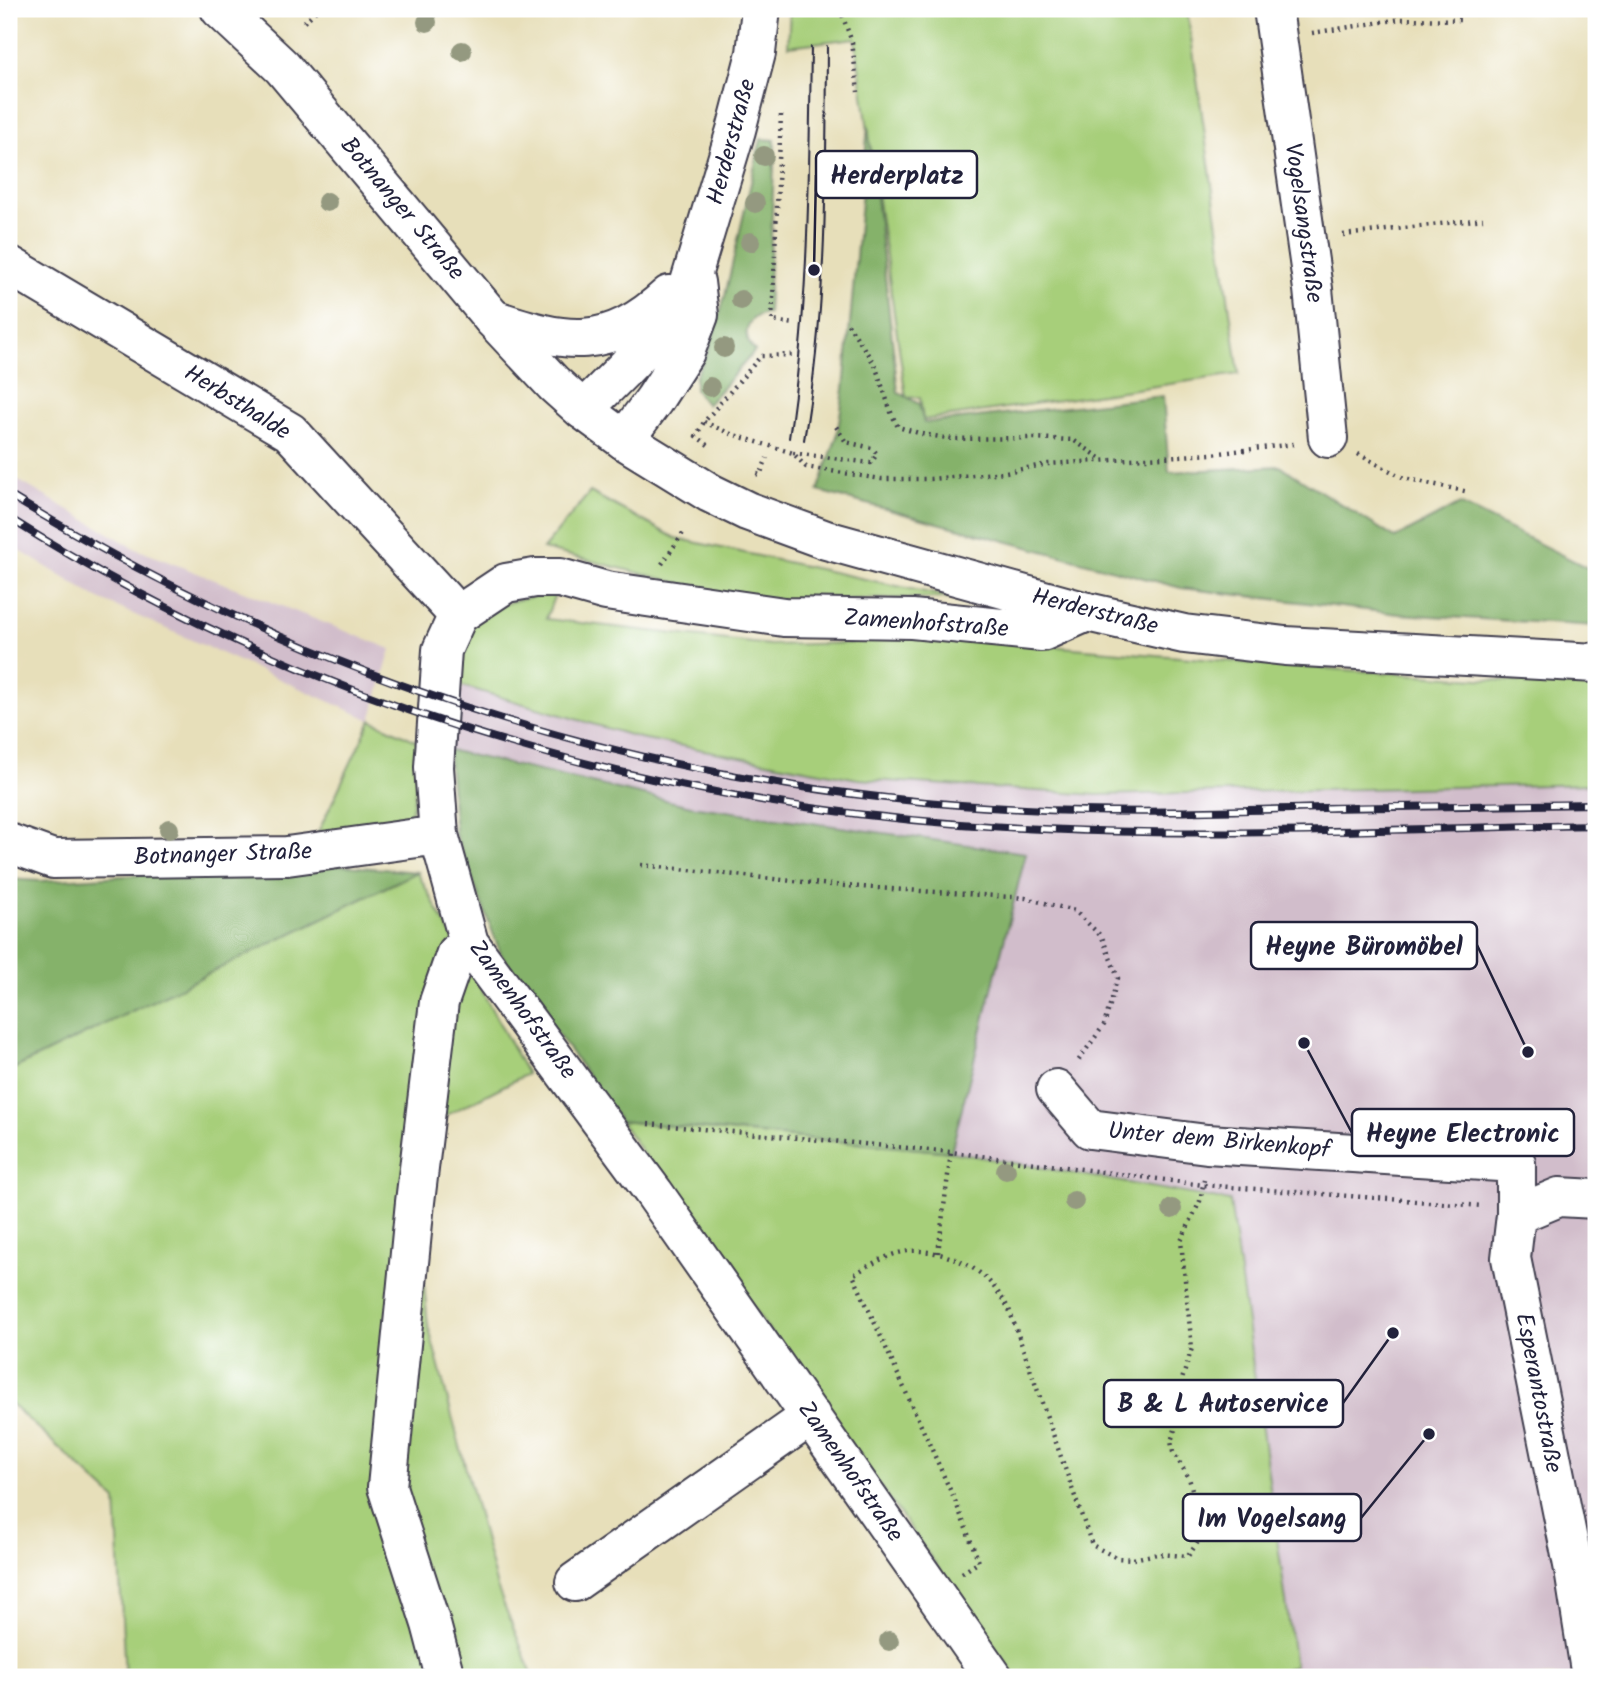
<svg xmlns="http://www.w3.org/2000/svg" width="1605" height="1686" font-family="Kalam,sans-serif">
<rect width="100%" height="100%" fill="#fff"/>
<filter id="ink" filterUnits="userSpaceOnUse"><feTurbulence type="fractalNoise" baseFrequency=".0143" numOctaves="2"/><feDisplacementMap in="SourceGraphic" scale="14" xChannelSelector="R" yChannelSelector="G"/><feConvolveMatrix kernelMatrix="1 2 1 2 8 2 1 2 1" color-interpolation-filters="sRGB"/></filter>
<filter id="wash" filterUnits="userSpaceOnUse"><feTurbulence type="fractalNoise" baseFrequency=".00686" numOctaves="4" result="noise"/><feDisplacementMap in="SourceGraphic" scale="28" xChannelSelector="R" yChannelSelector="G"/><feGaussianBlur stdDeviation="1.57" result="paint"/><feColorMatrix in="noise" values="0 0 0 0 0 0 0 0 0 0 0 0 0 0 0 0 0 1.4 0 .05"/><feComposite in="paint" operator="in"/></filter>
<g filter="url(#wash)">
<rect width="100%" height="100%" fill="#e7dfba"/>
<path fill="#d1bdcb" d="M9,475L136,549L391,649L371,720L97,598L9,544Z
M465,684L640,738L858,779L1097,795L1596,784V1677H1264L1294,1666L1230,1201L951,1152L1025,853L691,806L448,749L459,696Z"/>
<path fill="#a7cf7a" stroke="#64785a" stroke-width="2" d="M790,9H1187L1239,374L923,420L920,397L906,398L855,38L788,46Z
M590,492L675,538L953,598L779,600L727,595L543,549Z
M555,594L546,619L770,645L851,643L872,631L1274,665L1596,687V784L1097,795L858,779L640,738L449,682C454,669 465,633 472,624C490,603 529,596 555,594Z
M371,720L423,744L409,827L314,841Z
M417,872L527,1074L409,1134L428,1325L497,1587L533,1677H125L116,1500L9,1402V1071Z
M620,1121L951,1152L1230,1201L1295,1666L1264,1677H1016Z"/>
<path fill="#85b26a" stroke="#546a52" stroke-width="2" d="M868,125L898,392L919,404L924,423L1163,396L1169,472L1280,466L1395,538L1460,504L1596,572V626L1399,614L1181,588L818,491L837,436L844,389Z
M761,139L775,140L768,313C746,315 740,337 755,351L707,405L695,390V377L709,349L725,296Z
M448,750L691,806L1026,853L951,1152L620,1121L501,954L455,834Z
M326,864L417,872L9,1071V879L40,881Z"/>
</g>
<g filter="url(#ink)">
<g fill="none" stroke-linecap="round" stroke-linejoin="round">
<defs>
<path id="minor" d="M1273,9L1313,289L1328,438
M9,265L290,432L458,615
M493,319C567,344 607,352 669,295
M583,410C620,373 660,337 687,292L736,130L756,53L761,9
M624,440L654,400L685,352L699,315L695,282
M9,843L53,859L287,856L439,835
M1056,1089L1090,1129L1207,1144L1516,1163V1215L1511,1258L1574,1570L1591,1677
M1516,1215L1559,1197L1596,1199
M575,1582L811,1416
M445,1677L431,1624L387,1487L415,1202L439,1002L456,953L469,943
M993,1677L654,1193L469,943L439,835L434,767L442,650L458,615L506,583L535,578H560L606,591L784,617L912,619L1042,632L1087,612"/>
<path id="major" d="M220,9L282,67L493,319L554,384L583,410L624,440L710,493L747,511L826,540L1087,612L1184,634L1285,646L1596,663"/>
</defs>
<use href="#minor" stroke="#403e4e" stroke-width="42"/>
<use href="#major" stroke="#403e4e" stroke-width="42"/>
<path stroke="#403e4e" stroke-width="4.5" stroke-dasharray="2 5" stroke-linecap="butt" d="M840,9L852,42L858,92
M304,22L318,9
M1312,33L1401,19L1464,20
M781,115L772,321L795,324
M1343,235L1483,219
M848,324L875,365L892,415L898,427L922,434L953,439L1034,438L1073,440L1102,459
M704,422L731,434L793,453L806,467L881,479H930L1006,472L1048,464L1212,454L1294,444
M708,445L696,436L704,422L761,356L792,355
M793,453L871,463L877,454L872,448L846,442L835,425
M1358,454L1404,478L1469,492
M757,474L760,475L767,458
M662,564L683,533
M641,865L831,885L1026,898L1075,911L1102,937L1118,978L1104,1025L1078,1061
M648,1124L951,1152L1203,1185L1482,1206
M938,1253L951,1152
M962,1573L979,1562L956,1503L853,1275C870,1265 889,1253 909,1251C938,1249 975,1263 993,1286C999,1293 1004,1301 1009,1309L1092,1545L1117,1558L1133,1559L1157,1554L1188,1556L1198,1542L1197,1508L1189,1478L1173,1452L1171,1441L1182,1410L1179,1389L1192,1348L1181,1241L1200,1201L1204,1180"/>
<use href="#minor" stroke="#fff" stroke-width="38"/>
<use href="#major" stroke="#fff" stroke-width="38"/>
<path stroke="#22223b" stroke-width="2" d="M789,438C809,308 809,178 811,47
M804,440C827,310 826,178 827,46"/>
<defs>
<path id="rail" d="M9,495C324,687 657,791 1025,809C1124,814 1224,811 1323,808C1414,806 1505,805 1596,804
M9,518C294,698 625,799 960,824C1170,840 1385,829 1596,825"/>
</defs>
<use href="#rail" stroke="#22223b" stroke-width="8"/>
<use href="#rail" stroke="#fff" stroke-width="5" stroke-dasharray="16" stroke-linecap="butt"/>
</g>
<g fill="#949980">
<circle cx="427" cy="22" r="10"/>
<circle cx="462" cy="51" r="10"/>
<circle cx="764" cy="156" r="10"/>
<circle cx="327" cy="202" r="10"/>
<circle cx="755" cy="203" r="10"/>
<circle cx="750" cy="242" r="10"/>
<circle cx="741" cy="300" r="10"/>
<circle cx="724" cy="348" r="10"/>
<circle cx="710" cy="387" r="10"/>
<circle cx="169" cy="829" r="10"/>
<circle cx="1006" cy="1170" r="10"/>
<circle cx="1074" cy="1201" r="10"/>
<circle cx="1172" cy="1209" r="10"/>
<circle cx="889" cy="1641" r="10"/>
</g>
</g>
<g text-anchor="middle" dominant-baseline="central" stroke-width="6" stroke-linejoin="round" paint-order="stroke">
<g font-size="24" fill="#22223b" stroke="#fff">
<text transform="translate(732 142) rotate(-75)">Herderstraße</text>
<text transform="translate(402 209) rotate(50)">Botnanger Straße</text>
<text transform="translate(1303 223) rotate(82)">Vogelsangstraße</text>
<text transform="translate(237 403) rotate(32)">Herbsthalde</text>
<text transform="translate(1095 612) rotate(14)">Herderstraße</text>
<text transform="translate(926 624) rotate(4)">Zamenhofstraße</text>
<text transform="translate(223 855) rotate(-2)">Botnanger Straße</text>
<text transform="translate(522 1010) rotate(54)">Zamenhofstraße</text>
<text transform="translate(1219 1141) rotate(5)">Unter dem Birkenkopf</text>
<text transform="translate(1538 1393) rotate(79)">Esperantostraße</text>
<text transform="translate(850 1472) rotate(55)">Zamenhofstraße</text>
</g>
</g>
<path fill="none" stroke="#22223b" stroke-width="2.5" d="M814 270L816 175M1528 1052L1477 945M1304 1043L1352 1133M1393 1333L1343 1403M1429 1434L1361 1518"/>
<g fill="#22223b" stroke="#fff" stroke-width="2.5">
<circle cx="814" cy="270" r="7"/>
<circle cx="1528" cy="1052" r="7"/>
<circle cx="1304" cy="1043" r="7"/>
<circle cx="1393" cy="1333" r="7"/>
<circle cx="1429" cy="1434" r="7"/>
</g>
<g fill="#fff" stroke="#22223b" stroke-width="2.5">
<rect x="816" y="151" width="161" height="47" rx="7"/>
<rect x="1251" y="922" width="226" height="47" rx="7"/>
<rect x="1352" y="1109" width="222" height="47" rx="7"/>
<rect x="1104" y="1380" width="239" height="47" rx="7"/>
<rect x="1183" y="1494" width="178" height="47" rx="7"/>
</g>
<g font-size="26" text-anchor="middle" font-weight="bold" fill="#22223b">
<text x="897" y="184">Herderplatz</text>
<text x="1364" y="955">Heyne Büromöbel</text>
<text x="1463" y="1142">Heyne Electronic</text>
<text x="1223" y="1412">B &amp; L Autoservice</text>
<text x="1272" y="1527">Im Vogelsang</text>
</g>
<rect width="1605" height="1686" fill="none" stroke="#fff" stroke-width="35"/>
</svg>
